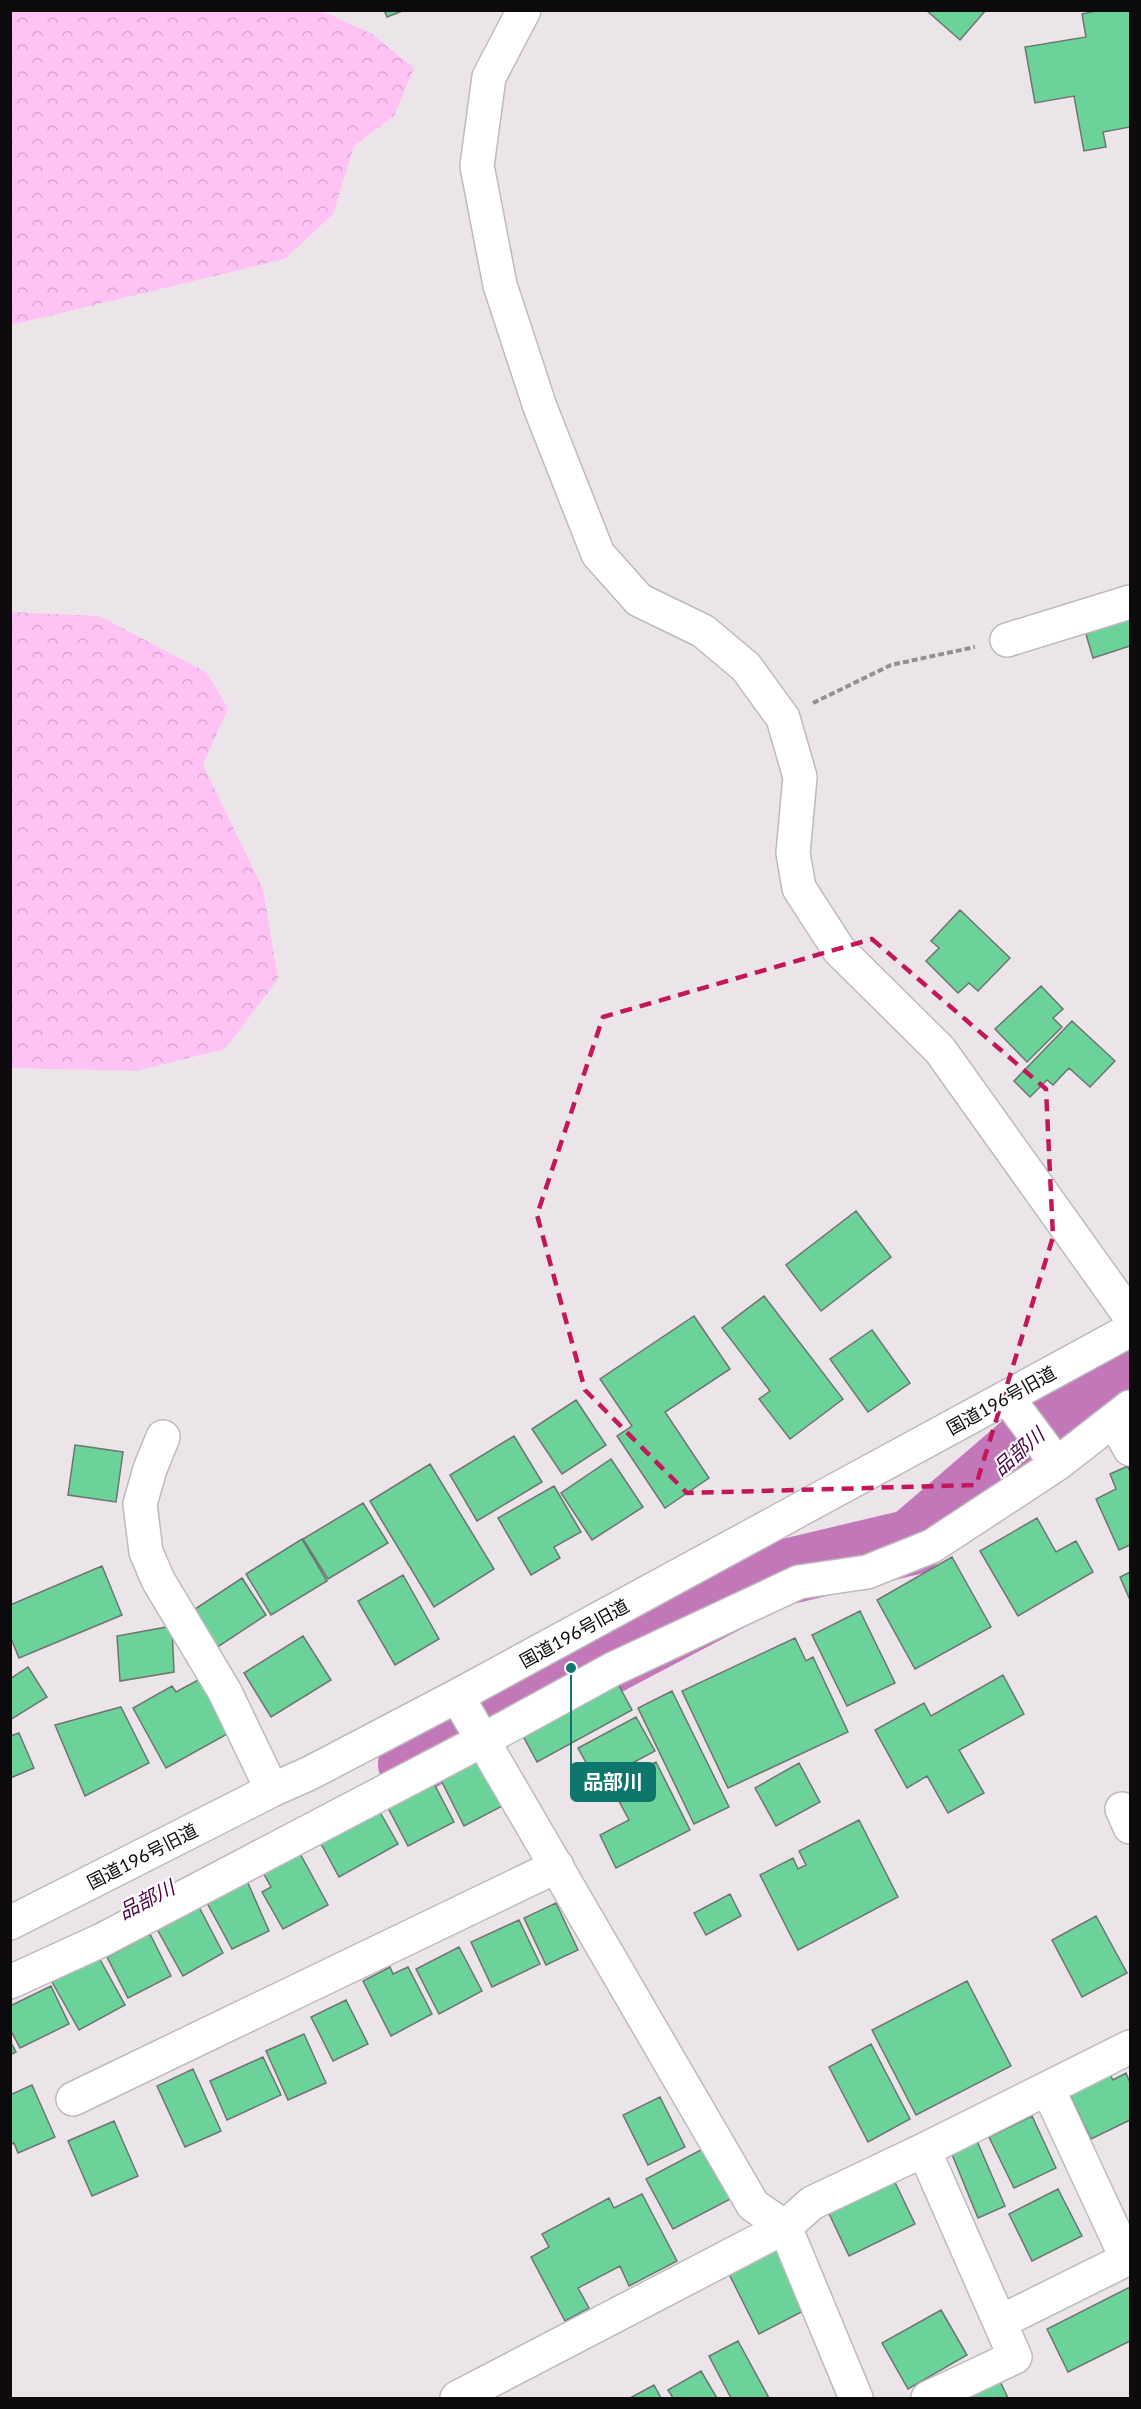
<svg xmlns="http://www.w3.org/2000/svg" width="1141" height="2409" font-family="Lato,'Noto Sans JP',sans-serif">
<defs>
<pattern id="forest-crowns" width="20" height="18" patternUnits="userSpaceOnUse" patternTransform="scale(1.5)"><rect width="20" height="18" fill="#fec2f5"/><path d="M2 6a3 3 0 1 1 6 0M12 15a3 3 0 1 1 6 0" fill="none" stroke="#d8a5d1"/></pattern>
</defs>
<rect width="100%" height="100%" fill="#ebe5ea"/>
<path fill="url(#forest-crowns)" d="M10,11H322L372,34L414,68L394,116L354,146L333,214L285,259L11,325Z
M11,612L99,616L206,672L228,708L203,765L263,889L278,979L225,1049L136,1071L11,1068Z"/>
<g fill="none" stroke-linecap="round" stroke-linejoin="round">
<path stroke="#c277b9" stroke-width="66" d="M411,1764L571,1668L602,1665L773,1575L912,1542L1056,1418L1130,1379"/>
</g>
<path fill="#6bd39a" stroke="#6e7470" stroke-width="1.5" d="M384,10H405L387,17Z
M926,10H986L960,40Z
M1100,10H1130V127L1103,132L1106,147L1084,151L1074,96L1035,103L1025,47L1086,37L1082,14Z
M1130,610V646L1093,658L1083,624Z
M960,910L1010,958L978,991L969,983L958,993L926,961L939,948L931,941Z
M1041,986L1063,1009L1053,1018L1062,1027L1027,1062L995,1029Z
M1072,1021L1115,1061L1090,1087L1069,1068L1053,1085L1047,1080L1030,1097L1014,1081Z
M856,1211L891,1257L821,1311L786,1265Z
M764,1296L843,1399L790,1439L759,1399L770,1391L722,1328Z
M694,1316L730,1369L665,1412L709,1478L665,1508L617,1436L632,1426L600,1379Z
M872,1330L910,1383L868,1412L830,1359Z
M576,1400L606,1445L562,1474L532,1429Z
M514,1436L542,1482L477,1521L450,1475Z
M75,1445L123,1452L116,1502L68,1495Z
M611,1459L643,1507L592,1540L561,1493Z
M430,1464L494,1569L434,1607L370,1501Z
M1128,1466L1130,1472V1545L1119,1550L1096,1499L1116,1489L1110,1474Z
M554,1486L581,1532L554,1547L560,1558L531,1575L498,1518Z
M363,1503L388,1543L328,1579L303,1539Z
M1037,1518L1056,1552L1076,1541L1093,1572L1018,1616L980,1551Z
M302,1539L327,1581L271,1615L246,1574Z
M952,1557L991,1627L915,1669L877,1600Z
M102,1566L122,1615L19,1658L10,1636V1605Z
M1130,1572V1600L1120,1577Z
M403,1575L439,1639L395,1665L358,1601Z
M242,1578L266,1615L213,1650L189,1613Z
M860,1611L895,1683L847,1706L812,1635Z
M172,1626L174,1672L120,1681L117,1636Z
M303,1636L331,1680L271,1717L244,1673Z
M795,1638L806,1661L813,1657L848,1732L728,1788L682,1691Z
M28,1667L47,1697L10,1720V1679Z
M1003,1675L1024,1714L959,1750L984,1793L948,1813L927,1776L907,1788L875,1730L924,1703L931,1716Z
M200,1679L229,1733L166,1768L133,1708L172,1686L176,1692Z
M617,1682L632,1710L537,1762L522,1734Z
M672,1691L729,1807L694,1824L638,1708Z
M121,1707L149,1763L85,1796L55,1725Z
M636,1717L655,1751L597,1782L578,1748Z
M19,1733L34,1768L10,1778V1736Z
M486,1757L510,1802L464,1826L441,1780Z
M656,1762L690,1830L616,1868L600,1835L629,1820L610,1784Z
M799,1763L820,1802L776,1826L755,1788Z
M431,1778L454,1822L408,1846L385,1802Z
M377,1807L398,1844L339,1877L319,1840Z
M859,1820L898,1897L798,1950L760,1875L793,1858L798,1869L806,1865L799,1851Z
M297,1848L328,1905L283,1929L262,1892L271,1887L260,1867Z
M247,1881L269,1931L232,1949L207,1903Z
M730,1894L741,1916L706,1935L694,1913Z
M556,1903L578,1950L546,1965L524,1918Z
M199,1907L223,1953L183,1976L157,1929Z
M1096,1916L1127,1973L1082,1997L1052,1940Z
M519,1920L540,1964L492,1987L471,1942Z
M150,1934L171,1976L128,1998L107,1957Z
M459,1947L482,1991L439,2014L416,1969Z
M97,1954L125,2005L79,2030L51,1980Z
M390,1967L393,1974L408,1967L432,2014L391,2036L363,1981Z
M967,1981L1011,2066L916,2115L872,2030Z
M51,1986L69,2024L20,2048L10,2029V2006Z
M346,2000L368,2044L333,2061L311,2017Z
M304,2034L326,2083L288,2100L266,2051Z
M10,2041L16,2052L10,2055Z
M871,2044L910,2119L868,2142L829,2067Z
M263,2057L281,2095L227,2120L210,2081Z
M193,2069L221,2131L185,2147L157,2086Z
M1107,2069L1113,2080L1126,2073L1130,2083V2120L1091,2139L1067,2089Z
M32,2085L55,2137L18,2153L14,2143L10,2145V2095Z
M660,2097L685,2147L648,2165L623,2115Z
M1032,2116L1056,2168L1014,2188L989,2137Z
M114,2121L138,2176L92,2196L68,2141Z
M977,2141L1005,2206L978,2218L951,2152Z
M712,2144L738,2195L673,2229L646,2179Z
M891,2174L915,2224L849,2256L825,2205Z
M1058,2189L1082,2236L1032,2261L1009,2214Z
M642,2194L677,2261L629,2286L620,2266L578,2288L589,2308L565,2321L531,2257L549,2247L542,2234L609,2198L614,2208Z
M778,2238L813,2306L759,2334L725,2266Z
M1130,2287V2341L1068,2372L1047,2329Z
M941,2310L967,2355L908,2389L882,2343Z
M738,2341L769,2398H731L709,2356Z
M701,2371L717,2398H673L668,2390Z
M998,2377L1008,2398H953Z
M654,2385L661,2398H630Z"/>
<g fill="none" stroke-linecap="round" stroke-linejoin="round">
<defs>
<path id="minor" d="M524,10L489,77L477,166L500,285L540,407L598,554L639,600L703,631L746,667L783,718L800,777L793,853L799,888L839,950L940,1050L1130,1316
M1007,640L1130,602
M1007,1397L1057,1464
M1114,1420L1130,1449
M163,1437L150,1469L140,1504L146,1552L158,1580L225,1692L272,1790
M457,1696L753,2205L785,2227L856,2398
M1122,1809L1130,1827
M10,1923L272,1790L310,1773L457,1696L1130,1330
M10,1982L102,1940L483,1740L613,1669L799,1582L867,1572L932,1546L1057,1464L1130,1407
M73,2099L557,1866
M924,2150L1015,2357L928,2398
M1000,2322L1127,2259L1048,2089
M457,2398L785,2227L812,2203L924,2150L1130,2047"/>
</defs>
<use href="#minor" stroke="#bfb9be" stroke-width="36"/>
<path stroke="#938f93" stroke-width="4" stroke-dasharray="6 3" stroke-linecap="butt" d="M813,703L891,665L975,647"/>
<use href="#minor" stroke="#fff" stroke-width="33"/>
</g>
<path fill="none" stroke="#c2185b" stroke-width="4.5" stroke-dasharray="12 8" stroke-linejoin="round" d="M872,939L1046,1089L1053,1237L976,1485L687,1493L585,1390L537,1215L603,1017Z"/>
<g text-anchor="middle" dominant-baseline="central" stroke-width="4.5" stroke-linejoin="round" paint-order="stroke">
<g font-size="18" fill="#0d0b0d" stroke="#fff">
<text transform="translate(1001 1400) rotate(-29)">国道196号旧道</text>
<text transform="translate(574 1633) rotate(-29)">国道196号旧道</text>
<text transform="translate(142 1856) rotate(-27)">国道196号旧道</text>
</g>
<g font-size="20" font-style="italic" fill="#4a0245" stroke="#fff">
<text transform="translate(1018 1451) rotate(-41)">品部川</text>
<text transform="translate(146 1899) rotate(-27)">品部川</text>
</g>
</g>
<path fill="none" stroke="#0f766e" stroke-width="2" d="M571 1668L571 1782"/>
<circle fill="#0f766e" stroke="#fff" stroke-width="2" cx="571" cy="1668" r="6"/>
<rect fill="#0f766e" stroke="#0f766e" stroke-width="2" x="571" y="1763" width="84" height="38" rx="6"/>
<g font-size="20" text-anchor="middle" font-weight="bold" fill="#fff">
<text x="613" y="1789">品部川</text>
</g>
<rect width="1141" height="2409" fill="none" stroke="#0d0b0d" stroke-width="24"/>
</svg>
